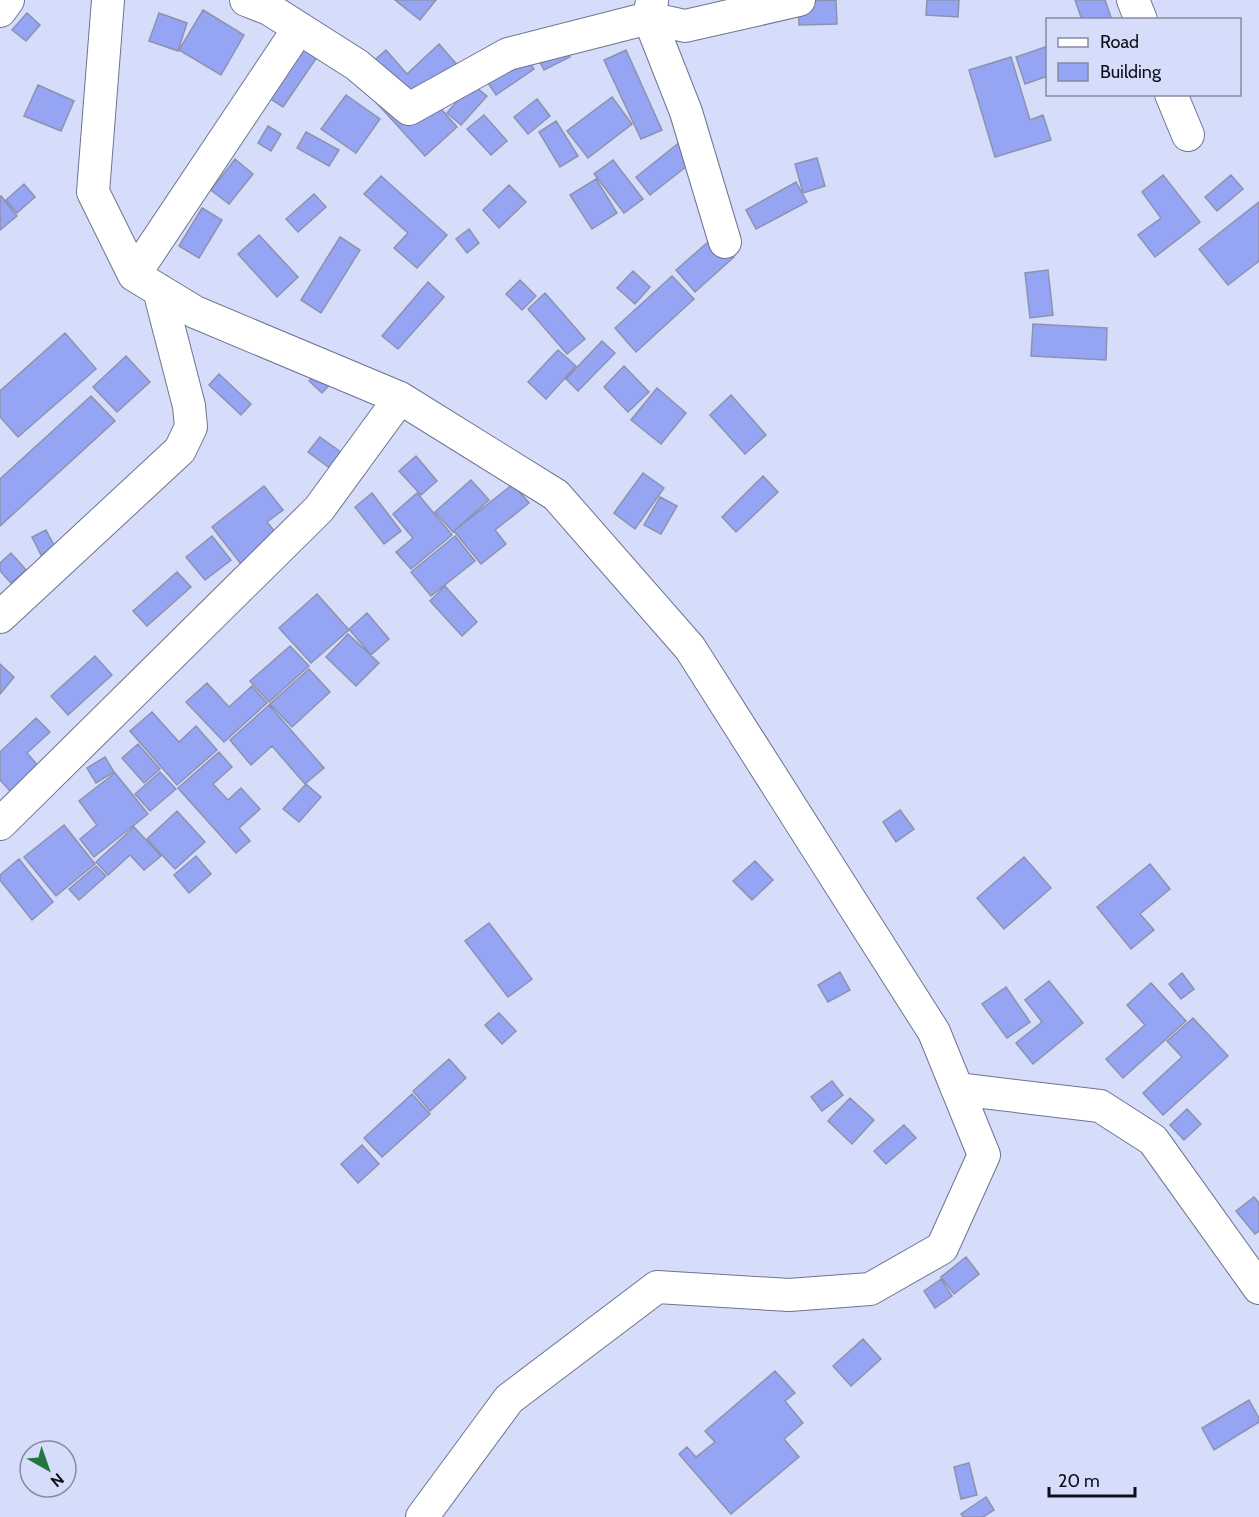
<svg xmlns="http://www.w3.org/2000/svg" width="1259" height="1517" font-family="Cabin,sans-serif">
<rect width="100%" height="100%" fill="#d6ddfb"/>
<path fill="#96a5f3" stroke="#8c92ae" stroke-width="1.5" d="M395,0H436L420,20Z
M836,0L837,24L799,25L798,1Z
M927,0H959L958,17L926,15Z
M1075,0H1105L1112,20H1082Z
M203,10L244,35L221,75L179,50Z
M27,13L40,25L26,41L12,30Z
M159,13L187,23L178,51L149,41Z
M299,30L324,47L283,107L258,91Z
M560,37L570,57L544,70L534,50Z
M439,44L458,66L427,93L457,127L425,156L354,78L386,50L407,74Z
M1048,46V76L1025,84L1016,57Z
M520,48L534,69L496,95L482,74Z
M626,50L662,130L641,139L604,60Z
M1011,57L1030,120L1043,115L1051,140L995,157L969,70Z
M472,84L487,96L461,125L447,113Z
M38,85L74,101L61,131L24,116Z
M346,95L380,119L356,153L321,129Z
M612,97L632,124L588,158L567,131Z
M537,99L550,116L528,134L514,117Z
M484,115L507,141L491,155L467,129Z
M556,121L578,156L560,167L539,132Z
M268,126L281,134L271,151L258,143Z
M306,132L339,150L329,166L297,148Z
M685,138L700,156L650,195L636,177Z
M817,158L825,186L803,193L795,164Z
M235,159L253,174L229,204L211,190Z
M613,160L643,199L624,213L594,174Z
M1163,175L1200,222L1155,257L1138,235L1161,218L1142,192Z
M1231,175L1243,189L1217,211L1205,197Z
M381,176L447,235L417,268L394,248L408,233L364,194Z
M596,179L617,213L592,229L570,195Z
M796,182L807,202L756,229L746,210Z
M24,184L35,197L17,213L6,200Z
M509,185L526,202L499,228L483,210Z
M314,194L326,207L298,232L286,219Z
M1,196L17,216L0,230V197Z
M1259,202V261L1228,285L1199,249Z
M202,208L222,220L199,258L179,246Z
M469,229L479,243L467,253L456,239Z
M259,235L298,277L277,297L238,254Z
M715,236L734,257L695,292L676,270Z
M340,237L360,250L321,313L301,300Z
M1048,270L1053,315L1030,318L1025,273Z
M633,271L650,287L635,304L617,288Z
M672,276L694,299L636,352L615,328Z
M520,280L536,296L522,310L506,294Z
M428,282L444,297L398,349L382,336Z
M545,293L585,339L567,354L528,309Z
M1033,324L1107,328L1106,360L1031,356Z
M65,333L96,369L18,437L0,417V391Z
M602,341L615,353L578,391L566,379Z
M558,350L576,366L546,399L528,382Z
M126,356L150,382L117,412L93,387Z
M624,366L649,392L628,412L604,387Z
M321,367L335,379L322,393L309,381Z
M219,374L251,404L241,415L209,385Z
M657,388L686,413L661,444L631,420Z
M731,395L766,435L745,454L710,415Z
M91,396L115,421L0,526V479Z
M320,437L349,458L338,474L308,452Z
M416,456L437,481L421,495L399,471Z
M643,473L664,488L635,529L614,513Z
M763,476L778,492L736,532L722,517Z
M471,480L489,500L453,532L435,512Z
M513,484L529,503L495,530L506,544L481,564L454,531Z
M264,486L283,510L267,522L285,544L248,573L212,527Z
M372,493L401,531L384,544L355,507Z
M417,493L452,535L411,569L396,552L413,538L393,514Z
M660,497L677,506L661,534L644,525Z
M46,530L55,547L41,555L32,537Z
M212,536L231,560L205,580L186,557Z
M455,536L475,561L431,596L411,572Z
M11,553L26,570L11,583L0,571V563Z
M177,572L191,587L147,626L133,611Z
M445,586L477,622L462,636L430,601Z
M317,594L349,630L311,663L279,628Z
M367,613L389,639L371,655L349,629Z
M348,634L379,663L356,686L326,657Z
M290,646L309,666L269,702L250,681Z
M95,656L112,675L68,715L51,696Z
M0,664L14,677L0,694Z
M309,669L330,692L292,727L270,704Z
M207,683L229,707L252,686L267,703L224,742L186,702Z
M269,705L324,768L305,784L272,746L251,765L230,740Z
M152,712L179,742L196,726L217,750L177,785L130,731Z
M36,718L50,732L27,753L40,768L13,794L0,780V752Z
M138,744L160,769L144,783L122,758Z
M219,752L232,767L213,784L228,800L241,788L260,809L239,828L250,841L236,853L178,788Z
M105,757L114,772L96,783L87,768Z
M160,772L176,789L150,811L135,794Z
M115,773L148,814L94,857L80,839L97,825L79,801Z
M306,784L321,797L299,822L283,809Z
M900,810L914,829L896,842L883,822Z
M177,811L205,842L175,869L147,839Z
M64,825L95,864L56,896L24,857Z
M134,827L161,856L144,870L130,855L108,875L96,862Z
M196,856L211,874L189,893L174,875Z
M1024,857L1051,888L1004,929L977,898Z
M19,859L53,902L32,920L0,880V875Z
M755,861L773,880L752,900L733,881Z
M1150,864L1170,889L1140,914L1154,930L1131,949L1097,907Z
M96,866L106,876L79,900L69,889Z
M489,923L532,979L508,997L465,941Z
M840,972L850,990L828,1002L818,985Z
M1182,973L1194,989L1181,999L1169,984Z
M1049,981L1083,1023L1033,1064L1016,1043L1042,1022L1025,1000Z
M1151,983L1186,1021L1123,1078L1106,1059L1145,1025L1127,1005Z
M1006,987L1030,1022L1007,1038L982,1004Z
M499,1013L516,1031L502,1044L485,1025Z
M1193,1018L1228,1056L1163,1115L1143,1093L1182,1057L1167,1041Z
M449,1059L466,1078L430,1111L413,1091Z
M832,1081L843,1095L822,1111L811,1097Z
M412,1094L430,1114L382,1157L364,1138Z
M850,1098L874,1120L852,1144L828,1121Z
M1187,1109L1201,1124L1184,1140L1170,1125Z
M904,1125L916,1138L886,1164L874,1151Z
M362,1145L379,1164L358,1183L341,1164Z
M1254,1197L1259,1203V1231L1255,1234L1236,1211Z
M966,1257L979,1274L954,1294L941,1277Z
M941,1279L952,1296L935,1308L924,1291Z
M863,1339L881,1359L851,1386L833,1366Z
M775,1371L795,1393L785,1401L803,1423L784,1439L799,1457L731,1514L679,1454L687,1447L696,1457L715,1442L705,1431Z
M1249,1400L1259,1418V1422L1214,1450L1202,1428Z
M969,1463L977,1495L961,1499L954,1467Z
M986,1497L994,1510L983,1517H963L961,1514Z"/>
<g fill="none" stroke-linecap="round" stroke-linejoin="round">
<defs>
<path id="minor" d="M108,0L93,192L134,275L195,312L400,398L556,495L690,648L934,1032L984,1155L942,1248L870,1289L789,1295L657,1287L509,1399L422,1517
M246,0L269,9L357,65L409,109L508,54L649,18L685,26L799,0
M1133,0L1141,20
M652,1L649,18L686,112L725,242
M0,11L8,0
M1171,94L1188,135
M134,275L299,28
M0,617L180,450L191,427L189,406L159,290
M0,824L319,509L400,398
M957,1089L1100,1106L1153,1140L1259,1288"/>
</defs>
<use href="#minor" stroke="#6e748f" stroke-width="34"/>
<use href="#minor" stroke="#fff" stroke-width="32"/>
</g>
<rect x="1046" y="18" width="195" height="78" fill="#d6ddfb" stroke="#858aa0" stroke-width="1.5"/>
<rect x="1058" y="38" width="30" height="9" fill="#ffffff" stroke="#858aa0" stroke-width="1.5"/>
<text x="1100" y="48" font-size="18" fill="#0c0e18">Road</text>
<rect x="1058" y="63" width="30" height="18" fill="#96a5f3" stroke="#858aa0" stroke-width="1.5"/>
<text x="1100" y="78" font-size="18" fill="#0c0e18">Building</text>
<g transform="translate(48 1469) rotate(140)"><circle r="28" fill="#d6ddfb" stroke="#858aa0" stroke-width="1.5"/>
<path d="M0-4.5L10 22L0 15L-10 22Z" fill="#257545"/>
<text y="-9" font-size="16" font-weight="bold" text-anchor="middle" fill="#0c0e18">N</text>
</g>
<path d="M1049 1487v9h86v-9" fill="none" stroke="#0c0e18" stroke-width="3"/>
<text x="1058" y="1487" font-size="18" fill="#0c0e18" stroke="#d6ddfb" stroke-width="4.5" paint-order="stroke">20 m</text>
</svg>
